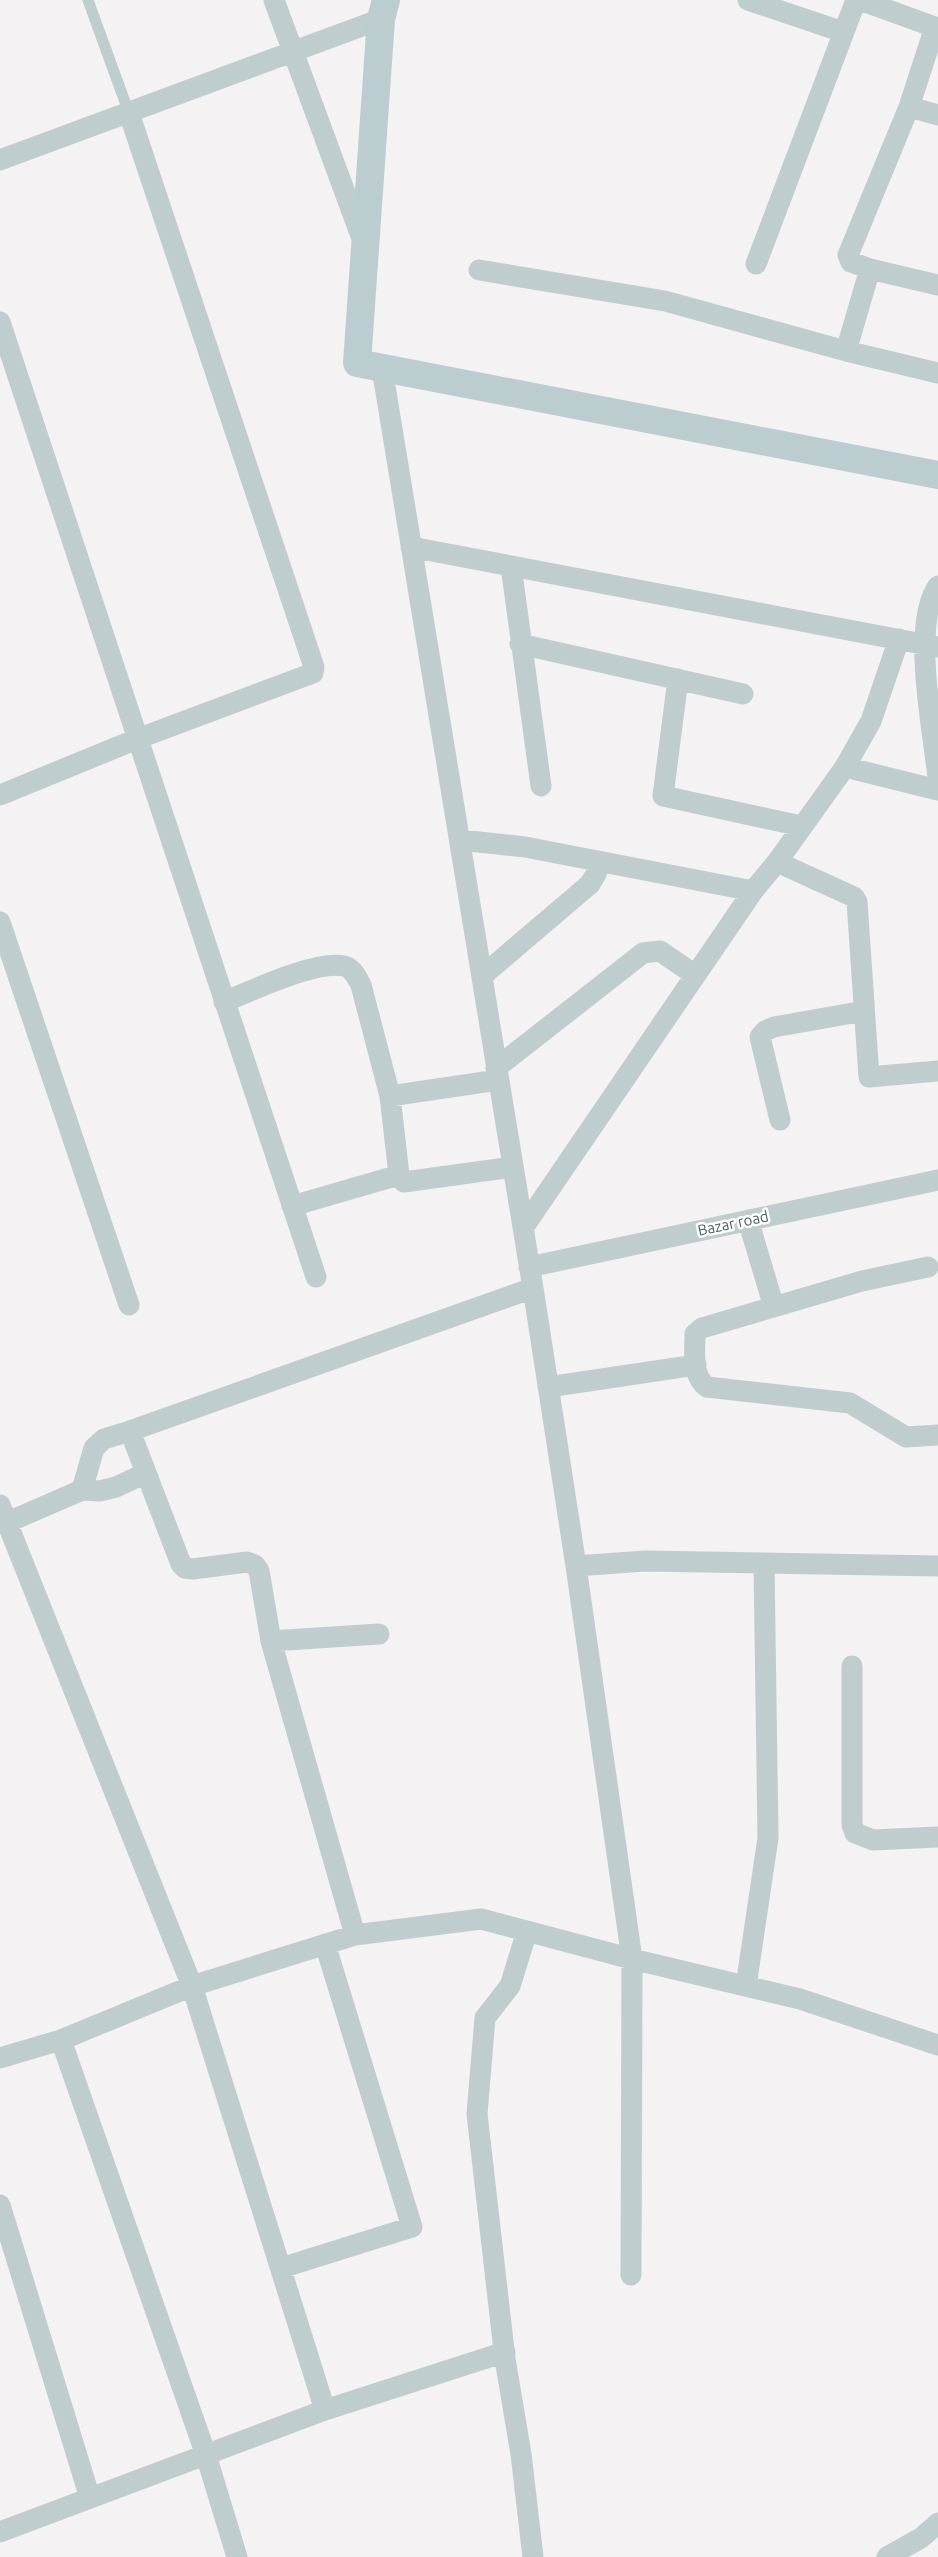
<svg xmlns="http://www.w3.org/2000/svg" width="938" height="2557" font-family="Ubuntu,sans-serif">
<rect width="100%" height="100%" fill="#f4f2f3"/>
<g fill="none" stroke-linecap="round" stroke-linejoin="round">
<path stroke="#bfcdce" stroke-width="11" d="M88,0L129,113"/>
<path stroke="#bfcdce" stroke-width="21" d="M274,0L364,244
M748,0L843,32
M860,0L935,27L909,107L848,255L851,262L870,269L846,351L938,373
M909,107L938,115
M0,160L381,19
M756,264L856,0
M870,269L938,285
M479,270L665,301L846,351
M0,322L316,1277
M382,368L533,1288L576,1566L632,1959L631,2275
M411,547L938,647
M511,566L541,786
M938,586C911,624 933,730 938,777
M520,644L743,694
M678,679L663,796L801,826
M845,767L938,790
M0,795L137,739L313,673L314,667L129,113
M460,840L525,847L753,891L523,1228
M777,862L854,897L857,902L869,1077L938,1071
M753,891L777,862L845,767L871,721L899,639
M0,922L129,1305
M482,976L590,884L596,874L600,862
M224,1002C251,991 316,960 344,966C353,968 357,978 361,985L390,1096L498,1080
M496,1068L643,953L660,951L695,975
M390,1096L399,1175L404,1182L513,1167
M780,1120L760,1037L765,1031L774,1027L864,1011
M292,1206L399,1175
M748,1220L774,1307
M529,1267L938,1180
M928,1267L862,1281L702,1328L695,1334C695,1350 691,1376 707,1387L850,1403L906,1437L938,1435
M548,1387L696,1365
M82,1490L94,1448L104,1439L130,1431
M0,1505L192,1986L325,2410
M6,1523L82,1490L100,1491L116,1487L146,1473
M576,1566L645,1561L938,1566
M271,1641L259,1571L255,1565L247,1562L193,1569L185,1568L181,1564L130,1431L533,1288
M852,1666V1825L855,1833L873,1840L938,1837
M527,1931L510,1986L485,2018L477,2114L505,2359L521,2454L533,2557
M355,1935L271,1641L379,1634
M746,1986L768,1838L764,1564
M61,2040L206,2455L237,2557
M0,2058L61,2040L192,1986L355,1935L481,1919L632,1959L800,1999L938,2045
M0,2205L90,2498
M281,2268L412,2227L325,1944
M0,2532L325,2410L505,2352
M887,2557L921,2538L938,2523"/>
<path stroke="#bccdcf" stroke-width="28" d="M386,0L381,19L357,363L938,475"/>
</g>
<g text-anchor="middle" dominant-baseline="central" stroke-width="5" stroke-linejoin="round" paint-order="stroke">
<g font-size="15" fill="#4b5d5f" stroke="#fff">
<text transform="translate(733 1223) rotate(-12)">Bazar road</text>
</g>
</g>
</svg>
